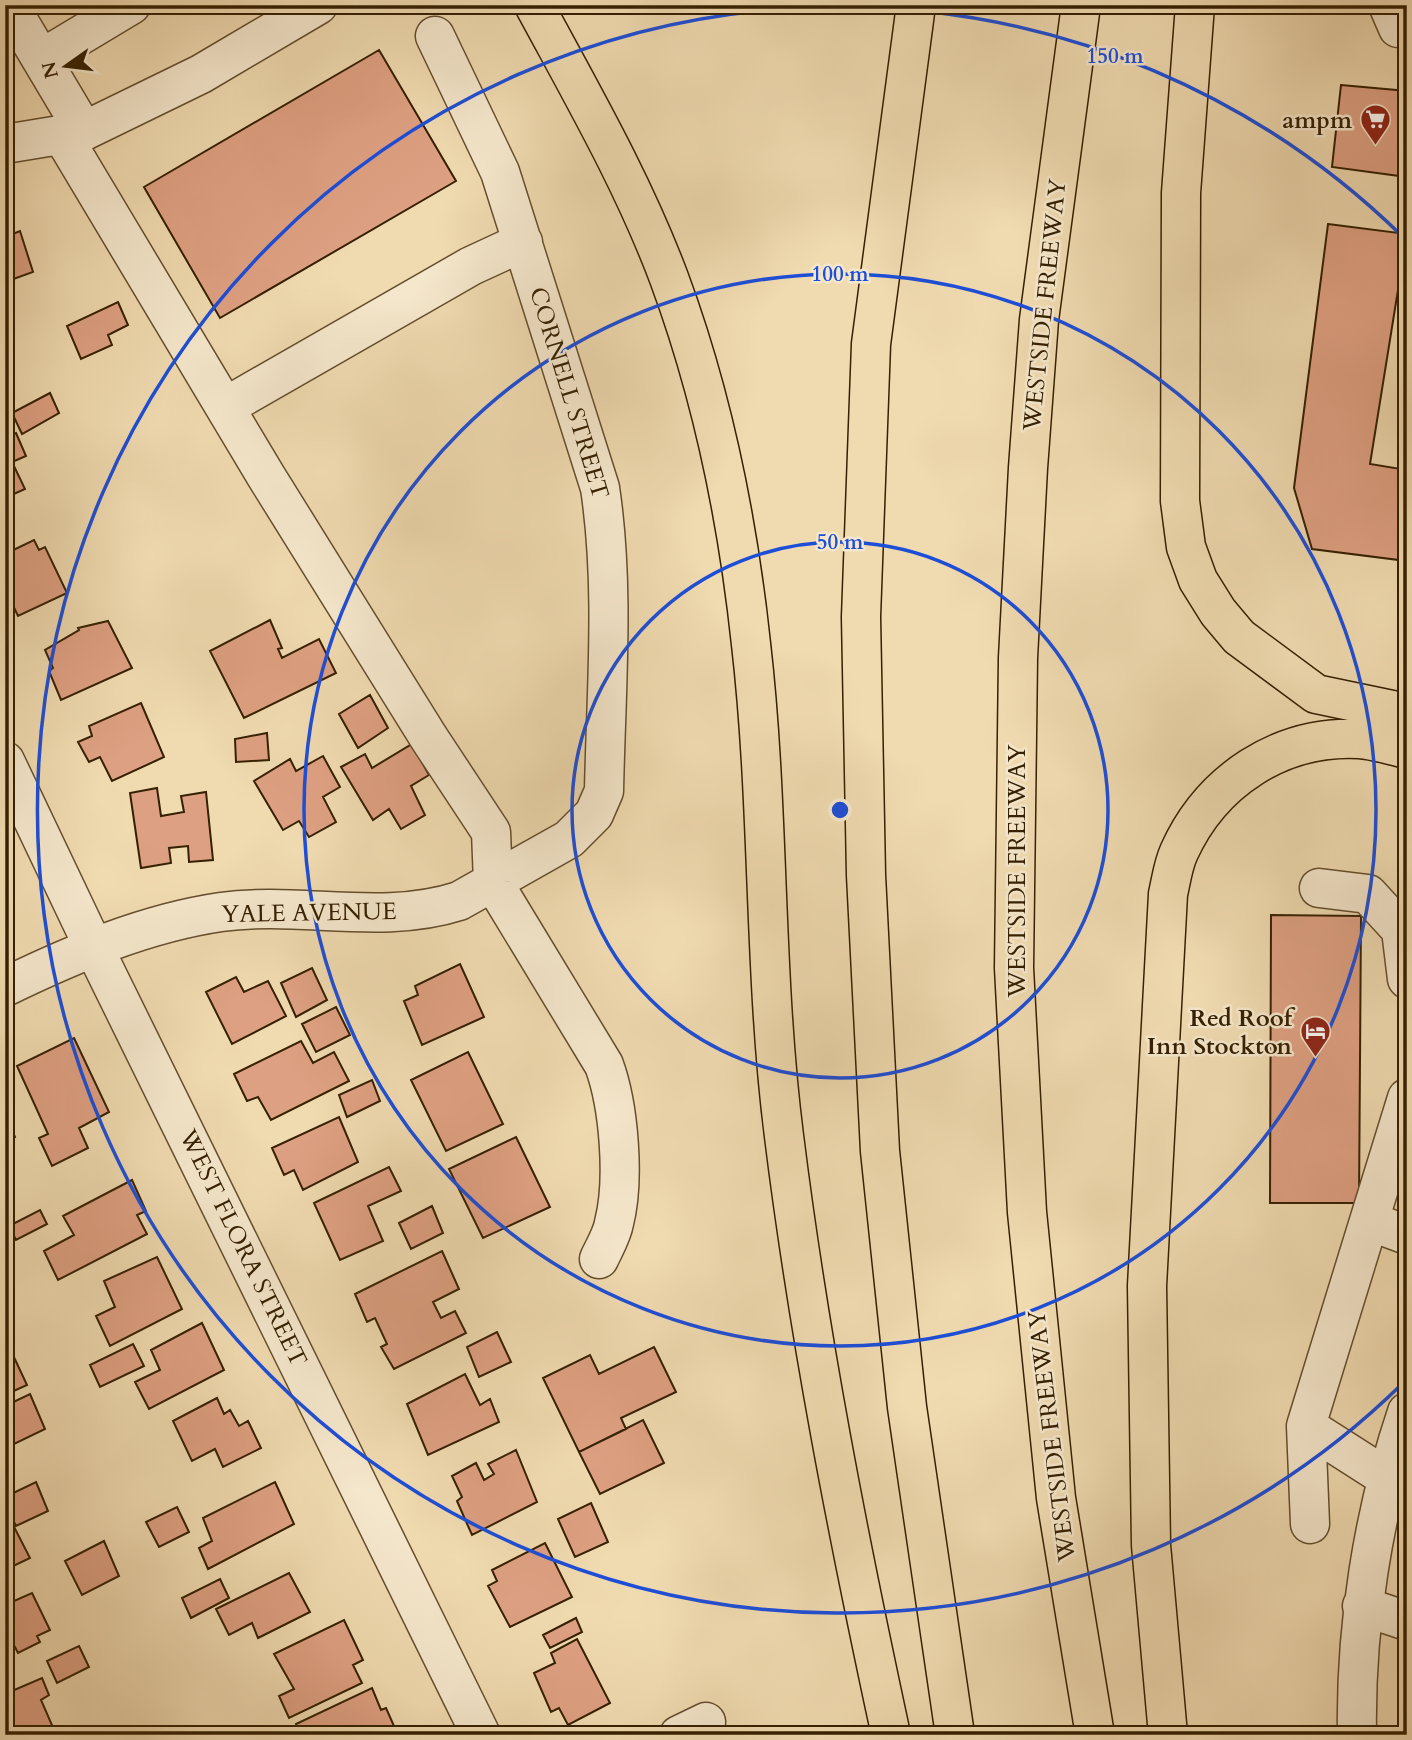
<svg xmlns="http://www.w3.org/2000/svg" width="1412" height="1740" font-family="Cardo,serif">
<rect width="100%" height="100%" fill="#f0dab0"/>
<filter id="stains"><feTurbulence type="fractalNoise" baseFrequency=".00286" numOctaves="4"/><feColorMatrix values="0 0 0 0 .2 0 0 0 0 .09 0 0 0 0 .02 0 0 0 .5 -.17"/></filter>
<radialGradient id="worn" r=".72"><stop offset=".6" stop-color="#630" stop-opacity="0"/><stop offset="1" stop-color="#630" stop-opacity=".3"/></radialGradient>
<path fill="#dea082" stroke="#352001" stroke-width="2" d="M379,50L456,181L220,318L144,187Z
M1341,85L1407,91V177L1332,167Z
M1328,224L1407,234L1370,464L1407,470V561L1312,549L1294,488Z
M20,231L33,272L5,282V237Z
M118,302L128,325L108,335L112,345L81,359L67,326Z
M50,393L59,413L22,434L12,413Z
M16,433L26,456L12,462L25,489L5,498V438Z
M34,540L39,550L45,547L67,593L18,616L9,597L5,599V554Z
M270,620L282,648L278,649L282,658L319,639L336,673L244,718L210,651Z
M108,621L132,668L61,700L49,671L53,668L45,650L79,630L78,628Z
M370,695L388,728L358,748L339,714Z
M141,703L164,757L112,781L100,757L89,762L78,742L92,736L89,726Z
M267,733L269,760L236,762L235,739Z
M412,744L429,775L411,786L425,815L401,829L389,809L373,820L341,767L365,754L372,768Z
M323,756L340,787L323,797L336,822L309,837L299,821L283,830L254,781L290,759L296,771Z
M157,788L161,816L184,812L181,796L206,792L213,860L189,862L188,846L169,848L171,863L141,868L130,793Z
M1271,915L1361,916L1359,1203H1270Z
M460,964L484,1017L422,1045L404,1001L418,995L415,986Z
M312,968L327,1000L296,1017L281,983Z
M236,977L244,992L268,981L286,1016L232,1044L206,992Z
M336,1007L350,1035L316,1052L302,1024Z
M74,1038L109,1112L79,1128L88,1148L52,1166L39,1138L48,1134L17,1066Z
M301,1041L313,1063L334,1052L349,1081L271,1120L258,1097L247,1101L234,1074Z
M468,1052L503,1124L446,1151L411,1080Z
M372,1080L380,1101L347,1117L339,1095Z
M5,1114L15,1137L5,1142Z
M339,1117L358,1162L303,1190L294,1170L284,1175L272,1148Z
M516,1137L550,1207L483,1238L449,1169Z
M389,1167L401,1191L368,1206L383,1241L340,1260L314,1203Z
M132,1180L146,1211L137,1215L147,1234L58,1280L44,1251L74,1235L63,1216Z
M432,1206L443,1233L411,1249L399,1223Z
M40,1210L47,1224L16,1240L9,1226Z
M442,1251L459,1289L433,1302L441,1318L455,1311L466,1333L394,1369L381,1347L387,1344L375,1318L367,1322L355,1294Z
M157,1257L182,1309L110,1346L96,1316L115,1307L104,1281Z
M202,1323L224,1370L149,1409L135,1382L160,1370L151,1350Z
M497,1332L511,1362L479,1377L467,1347Z
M5,1338L27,1385L5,1395Z
M133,1344L144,1366L100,1387L90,1365Z
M654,1347L676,1392L621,1418L626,1429L579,1452L543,1378L590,1355L599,1374Z
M465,1374L480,1405L490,1399L499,1422L428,1455L407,1404Z
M30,1394L45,1429L10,1446L5,1434V1406Z
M217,1398L224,1414L230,1410L239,1426L248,1421L261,1448L223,1467L215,1449L192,1461L173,1421Z
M643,1420L664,1463L600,1494L579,1452Z
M516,1450L537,1502L472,1535L457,1501L462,1497L452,1476L476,1463L484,1480L494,1474L488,1464Z
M36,1482L48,1511L16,1526L5,1504V1497Z
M275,1482L294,1524L208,1569L199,1548L212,1541L203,1518Z
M591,1503L608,1542L575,1557L558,1519Z
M177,1507L189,1532L159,1547L146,1522Z
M10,1519L30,1558L5,1570V1522Z
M104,1541L119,1576L82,1595L65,1561Z
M545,1543L572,1597L510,1627L488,1586L497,1581L492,1570Z
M289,1573L310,1612L258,1638L252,1623L229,1635L216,1609Z
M220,1579L229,1598L191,1618L182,1598Z
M32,1593L50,1630L37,1636L40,1642L18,1653L15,1647L5,1652V1605Z
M576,1618L582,1632L550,1648L543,1635Z
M344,1620L363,1660L353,1665L362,1683L289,1718L279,1696L294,1689L274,1654Z
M577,1639L610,1703L568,1725L559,1708L551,1712L534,1673L555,1663L551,1653Z
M79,1646L89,1667L57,1683L47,1661Z
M42,1678L49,1695L41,1700L55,1732L5,1735V1694Z
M372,1688L381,1710L386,1708L398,1735H301L296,1724Z"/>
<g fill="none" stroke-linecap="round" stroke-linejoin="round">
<defs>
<path id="minor" d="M1388,5L1398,28
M41,59L131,5
M84,131L201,74L318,5
M62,135L266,476L429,738L491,832L493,882L604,1065C619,1106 625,1180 614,1223C612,1235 604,1248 599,1259
M5,144L84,131L9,5
M225,407L471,266L523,242
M5,761L94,948L481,1735
M1319,888L1368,894L1401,930L1407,979
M5,987C73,954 146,923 221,912C300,901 381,926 459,901L569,839L594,814L604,791C606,691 615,587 600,488L500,172L435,36
M1369,1221L1407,1098
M1306,1426L1310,1524
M1389,1479L1306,1426L1369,1221L1407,1235
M1362,1606L1407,1621
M679,1735L706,1722
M1357,1735C1355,1628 1373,1513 1407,1412"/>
<path id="highway" d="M534,5C582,94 633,182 669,278C712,394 738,522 751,644C770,807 763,972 784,1136C809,1337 848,1536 891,1735
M916,5L871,344L861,617L866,875L880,1151L907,1407L955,1735
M1081,5L1039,320L1028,468L1018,658L1014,968L1027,1212L1056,1498L1095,1735
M1195,5L1181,193L1180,501L1186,547L1198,580L1218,612L1239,637L1316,694L1407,713
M1168,1735L1151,1545L1147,1286L1168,894C1171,881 1173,865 1179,852C1211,781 1280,735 1359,739C1375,740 1392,746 1407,749"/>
</defs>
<use href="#minor" stroke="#644e2d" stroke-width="41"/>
<use href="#highway" stroke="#352001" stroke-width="41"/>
<use href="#minor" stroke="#f5e7cc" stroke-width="38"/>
<use href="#highway" stroke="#f0dab0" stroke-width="38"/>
</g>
<g fill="none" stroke="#1d4ed8" stroke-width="3.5">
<circle cx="840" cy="810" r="268"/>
<circle cx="840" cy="810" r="536"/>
<path d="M1403 1383A803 803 0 1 1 1403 237"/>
</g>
<defs>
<symbol id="supermarket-pin" viewBox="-11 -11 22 30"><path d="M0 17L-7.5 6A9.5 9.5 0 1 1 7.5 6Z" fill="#8f2418" stroke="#f5e7cc"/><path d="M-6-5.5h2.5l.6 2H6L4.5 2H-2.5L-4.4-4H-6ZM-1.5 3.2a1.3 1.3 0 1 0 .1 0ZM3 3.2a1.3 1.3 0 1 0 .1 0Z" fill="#fff"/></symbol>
<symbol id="hotel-pin" viewBox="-11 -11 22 30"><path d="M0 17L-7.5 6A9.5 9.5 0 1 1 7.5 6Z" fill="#8f2418" stroke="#f5e7cc"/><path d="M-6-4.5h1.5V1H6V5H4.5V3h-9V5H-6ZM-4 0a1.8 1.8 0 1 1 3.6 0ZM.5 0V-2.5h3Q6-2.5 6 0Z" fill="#fff"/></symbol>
</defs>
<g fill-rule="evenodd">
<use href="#supermarket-pin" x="1358" y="102" width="35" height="47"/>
<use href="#hotel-pin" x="1298" y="1014" width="35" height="47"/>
</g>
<g text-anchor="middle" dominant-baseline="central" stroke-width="5" stroke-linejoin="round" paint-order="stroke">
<g font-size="24" font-weight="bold" fill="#352001" stroke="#f5e7cc" text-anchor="end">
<text x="1352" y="120">ampm</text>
<text x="1292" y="1018">Red Roof<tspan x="1292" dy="28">Inn Stockton</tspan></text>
</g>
<g font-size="24" fill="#352001" stroke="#f5e7cc">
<text transform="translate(1045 305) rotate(-84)">WESTSIDE FREEWAY</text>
<text transform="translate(569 393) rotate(73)">CORNELL STREET</text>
<text transform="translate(1017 871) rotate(-90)">WESTSIDE FREEWAY</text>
<text transform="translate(309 913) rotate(-1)">YALE AVENUE</text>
<text transform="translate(243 1248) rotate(64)">WEST FLORA STREET</text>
<text transform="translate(1052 1436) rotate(-97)">WESTSIDE FREEWAY</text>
</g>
</g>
<circle cx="840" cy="810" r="10" fill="#1d4ed8" stroke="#f5e7cc" stroke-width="3.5"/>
<g font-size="21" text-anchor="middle" font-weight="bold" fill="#1d4ed8" stroke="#f5e7cc" stroke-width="5" stroke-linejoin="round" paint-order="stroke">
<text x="1115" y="63">150 m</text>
<text x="840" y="281">100 m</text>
<text x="840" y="549">50 m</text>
</g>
<rect width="1412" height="1740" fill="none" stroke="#f0dab0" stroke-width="28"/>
<rect x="7" y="7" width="1398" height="1726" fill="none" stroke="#352001" stroke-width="3.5"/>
<rect x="14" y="14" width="1384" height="1712" fill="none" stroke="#352001" stroke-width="2"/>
<g transform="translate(66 66) rotate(256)" stroke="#f5e7cc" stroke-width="5" paint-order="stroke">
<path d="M0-5L12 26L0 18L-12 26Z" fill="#352001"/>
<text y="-10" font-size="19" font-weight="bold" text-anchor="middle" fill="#352001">N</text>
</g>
<rect width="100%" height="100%" filter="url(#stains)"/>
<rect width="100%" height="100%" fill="url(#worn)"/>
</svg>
